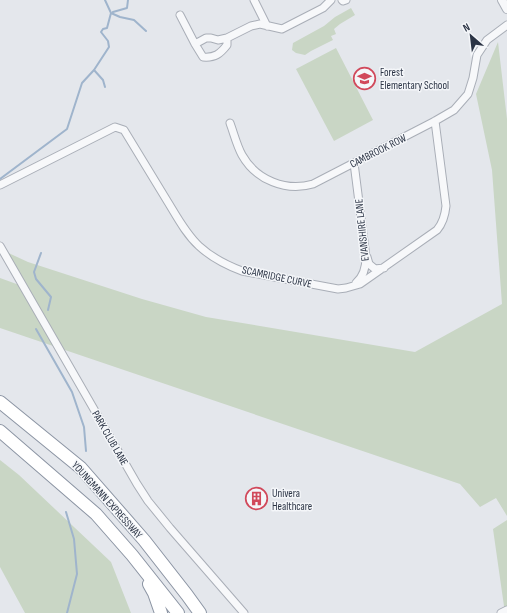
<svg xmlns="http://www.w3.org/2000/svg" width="507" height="613" font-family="'Sofia Sans Condensed',sans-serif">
<rect width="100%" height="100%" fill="#e4e7ec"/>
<path fill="#c9d6c5" d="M351,8L355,15L340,24L334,29L336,34L331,36L333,40L311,51L305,55L296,53L292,50L293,43L324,26L335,17Z
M498,42L507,119V516L496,498L480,507L460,484L0,328V278L22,286L2,250L28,262L142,299L206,317L415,352L502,304L492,170L476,94Z
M336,48L373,120L334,141L296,69Z
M0,460L19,475L111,562L131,613H25L0,567Z
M507,520V613H505L493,529Z"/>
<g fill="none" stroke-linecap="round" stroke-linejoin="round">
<path stroke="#9fb4cc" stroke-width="2" d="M113,12L127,8L128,0
M111,13L120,17L134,20L146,31
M94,70L103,80L105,87
M0,179L67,129L82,83L94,70L109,47L108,41L101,32L103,29L107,28L111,13L105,0
M41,253L34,272L36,279L51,297L48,310
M36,329L72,392L84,427L86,451
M66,512L74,539L77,574L67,613"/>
<defs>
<path id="minor" d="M254,0L267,26
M342,0L343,1L346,0
M180,15L195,44L203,57C215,58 220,54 227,45V38
M195,44L206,38H211L218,40L227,38L251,26L260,24L282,29L323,8L331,0
M230,123C234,134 237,146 242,155C256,180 286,192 313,184L435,121L454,110L468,94L473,78L477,55L487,40L507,25
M354,163L366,257C366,267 364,276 356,283
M0,185L115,127L124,130C138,153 152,176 166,199C176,215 185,233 199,246C212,258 226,265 242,271L338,289L346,288L360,284L437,230C443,223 445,216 446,206L435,121
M0,246L137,484L148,501L170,528L244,613
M367,257L369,264L375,269L384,268
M501,613L507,610"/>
<path id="tertiary" d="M502,0L507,9"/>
<path id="motorway" d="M0,402L81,468L144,540L187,595L200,613
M0,431L96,514L132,555L178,613
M149,584L154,593L161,613"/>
</defs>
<use href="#minor" stroke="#a9aeb7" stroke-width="9"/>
<use href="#tertiary" stroke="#a9aeb7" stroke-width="10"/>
<use href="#motorway" stroke="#8b94a3" stroke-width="14"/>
<use href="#minor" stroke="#f7f8fa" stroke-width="7"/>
<use href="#tertiary" stroke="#f7f8fa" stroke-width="8"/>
<use href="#motorway" stroke="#fff" stroke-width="12"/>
</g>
<defs>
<symbol id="school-ring" viewBox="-11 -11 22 22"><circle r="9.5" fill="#f4f6f9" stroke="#d1495b" stroke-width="1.5"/><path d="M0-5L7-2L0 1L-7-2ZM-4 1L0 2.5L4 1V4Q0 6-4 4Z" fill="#d1495b"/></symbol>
<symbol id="building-ring" viewBox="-11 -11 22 22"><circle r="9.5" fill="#f4f6f9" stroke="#d1495b" stroke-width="1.5"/><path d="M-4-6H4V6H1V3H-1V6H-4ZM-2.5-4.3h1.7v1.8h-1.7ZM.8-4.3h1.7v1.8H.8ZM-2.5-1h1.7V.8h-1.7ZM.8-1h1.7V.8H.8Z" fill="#d1495b"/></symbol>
</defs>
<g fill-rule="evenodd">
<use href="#school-ring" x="352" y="66" width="25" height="25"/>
<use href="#building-ring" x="244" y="486" width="25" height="25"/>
</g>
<g text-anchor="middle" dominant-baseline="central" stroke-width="3" stroke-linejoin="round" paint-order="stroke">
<g font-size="11" fill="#2b3445" stroke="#f4f6f9" text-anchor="start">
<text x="380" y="72">Forest<tspan x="380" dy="13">Elementary School</tspan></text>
<text x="272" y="493">Univera<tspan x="272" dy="13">Healthcare</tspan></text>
</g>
<g font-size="11" fill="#2b3445" stroke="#f4f6f9">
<text transform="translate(378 151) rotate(-27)">CAMBROOK ROW</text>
<text transform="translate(362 230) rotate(-96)">EVANSHIRE LANE</text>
<text transform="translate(277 277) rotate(12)">SCAMRIDGE CURVE</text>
<text transform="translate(110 438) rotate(60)">PARK CLUB LANE</text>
<text transform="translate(107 500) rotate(48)">YOUNGMANN EXPRESSWAY</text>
</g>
</g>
<g transform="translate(471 36) rotate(332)" stroke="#f4f6f9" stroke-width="3" paint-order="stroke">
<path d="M0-3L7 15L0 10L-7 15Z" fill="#2b3445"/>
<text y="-6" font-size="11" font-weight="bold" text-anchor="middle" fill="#2b3445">N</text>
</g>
</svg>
